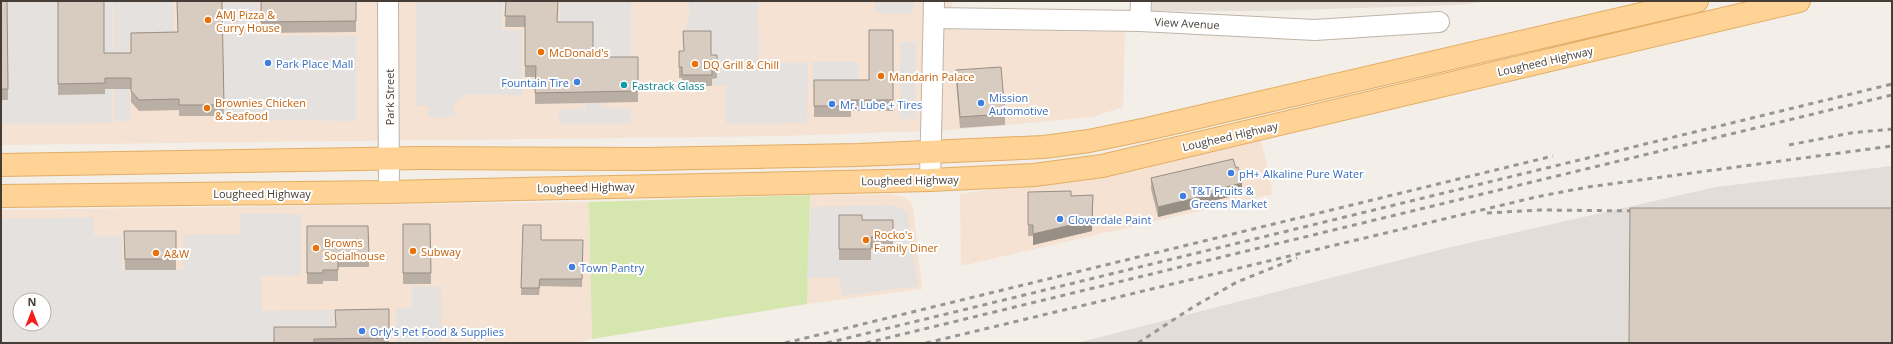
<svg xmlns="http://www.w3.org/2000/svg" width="1893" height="344" font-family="'Open Sans',sans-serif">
<rect width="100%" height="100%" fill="#f3eee7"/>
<path fill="#e7dfd5" d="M1152,1H1489L1459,5L1259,11H1152Z"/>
<path fill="#f5e2d2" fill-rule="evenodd" d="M1,1H952V30L1125,32L1123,107L1092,117L953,130L781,136L1,145Z
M1260,135L1273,194L961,266L960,194L1099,172Z
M891,194L904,197L910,202L913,208L922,289L807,304L810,195Z
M589,202L592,339L574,343H1V210ZM20,300H44V324H20Z"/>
<path fill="#e2ddd8" d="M1892,166V343H1077L1447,248L1716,187Z"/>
<path fill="#d5e7af" d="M810,195L807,304L592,339L589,202Z"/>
<path fill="#e4e1df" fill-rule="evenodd" d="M1,1H112V123L1,124V100H8ZM104,65L110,89H105L104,94L58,95Z
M113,1H173L174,40L129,41L130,121H114Z
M224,1H259V35L356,36V121L224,119Z
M416,1H503L502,30H522V95L467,94L454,104L455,117H428L429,106L416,105Z
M560,1H631V68H601V108H631V124H559V109H586V33H560Z
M689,1H758L759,63H808L807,123L726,124V86H713L711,42L681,44L689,19Z
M875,1H914L913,13H875Z
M900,42H916V119H900Z
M812,62H858V83L812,84Z
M890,205L907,211L918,286L842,296L840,278H807L811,207Z
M240,214H301V275L261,276L262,311L334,310V343H1V219L94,217V236H122V270H183V235L240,234ZM20,300H44V324H20Z
M412,286L441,287L442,343H396V308H412Z"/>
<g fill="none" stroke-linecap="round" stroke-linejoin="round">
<defs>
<path id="minor" d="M388,1L389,192
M934,18L1140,21L1315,30L1439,22
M1140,21L1141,1
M930,180L934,1"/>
<path id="major" d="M1,165L421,158L647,159L858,155L1044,147L1089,141L1147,129L1697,1
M1,196L389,192L930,180L1034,175L1102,166L1799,1"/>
</defs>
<use href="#minor" stroke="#bfb4a9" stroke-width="22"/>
<use href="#major" stroke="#e3ad65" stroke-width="24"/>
<use href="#minor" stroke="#fff" stroke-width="20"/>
<use href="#major" stroke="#fed395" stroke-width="22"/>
<path stroke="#969696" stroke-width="3" stroke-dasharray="5 5" stroke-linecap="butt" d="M1789,145L1851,133L1892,129
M1487,213L1540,210L1641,211
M785,343L1553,156
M827,343L1892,84
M866,343L1892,95
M926,343L1536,197L1588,187L1892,146
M1138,343L1193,307L1237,282L1297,258"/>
</g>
<path fill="#baafa4" d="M1,1H7L8,100H1Z
M58,1L104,53H131L177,32L222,1L224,116H179V110L139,111L131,102V89H105V94L58,95Z
M261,1H356V32L261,33Z
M506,1L557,22L593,57H638V102L535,104V77H525V27H505Z
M893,30V111H851V117H814V80H869Z
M679,51L711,55H717V78L712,79V86H682V78H679Z
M956,70L1005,114V125L960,128L956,81Z
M1151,178L1242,194L1216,200V203L1158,217L1151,189Z
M1028,192L1071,196L1093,206L1092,231L1033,245V236H1028Z
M839,215L862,220H893V248H871V260H839Z
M403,224H430L431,284H403Z
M523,225L541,240H583L582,287L540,286L539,295H521Z
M307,226H368L369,267H338V281H323V284H307Z
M124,231H176V270H125Z
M389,309V343H274L335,327Z"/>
<path fill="#978e86" d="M1242,183V194L1216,200V203L1158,217V207L1215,190Z
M1093,195L1092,231L1033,245V234Z"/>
<path fill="#d8cbbf" stroke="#978e86" d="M1,1H7L8,89H1Z
M58,1H104V53H131V33L178,32L177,1H222L224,105H179V99L139,100L131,91V78H105V83L58,84Z
M261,1H356V21L261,22Z
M506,1H558L557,22H593V57H638V91L535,93L536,66H525V16H505Z
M869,30H893V100H851V106H814V80H869Z
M683,31H711V55H717V67H712V75H682V67H679V51H684Z
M1001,67L1005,114L960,117L956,70Z
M1233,159L1236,168L1238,167L1242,183L1215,190L1216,193L1158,207L1151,178Z
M1071,191V196L1093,195L1092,220L1033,234V225H1028V192Z
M1630,208H1892V343H1629Z
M839,215H862V220H893V237H871V249H839Z
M403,224H430L431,273H403Z
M523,225H541V240H583L582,279H540L539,288H521Z
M307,226H368L369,256H338V270H323V273H307Z
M124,231H176V259H125Z
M389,309V338L314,339V343H274V327H336L335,310Z"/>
<g fill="#e8710a" stroke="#fff" stroke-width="1.5">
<circle cx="208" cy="20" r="4"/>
<circle cx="541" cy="52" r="4"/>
<circle cx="695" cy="64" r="4"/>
<circle cx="881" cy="76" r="4"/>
<circle cx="207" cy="108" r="4"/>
<circle cx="866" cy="240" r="4"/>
<circle cx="316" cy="248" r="4"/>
<circle cx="413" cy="251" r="4"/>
<circle cx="156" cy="253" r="4"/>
</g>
<g fill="#3f7fe0" stroke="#fff" stroke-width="1.5">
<circle cx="268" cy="63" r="4"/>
<circle cx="577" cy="82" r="4"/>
<circle cx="981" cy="103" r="4"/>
<circle cx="832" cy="104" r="4"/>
<circle cx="1231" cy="173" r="4"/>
<circle cx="1183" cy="196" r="4"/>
<circle cx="1060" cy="219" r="4"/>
<circle cx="572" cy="267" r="4"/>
<circle cx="362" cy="331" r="4"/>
</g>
<circle fill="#0f9aa8" stroke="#fff" stroke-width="1.5" cx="624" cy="85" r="4"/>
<g text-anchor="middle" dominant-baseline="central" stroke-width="4" stroke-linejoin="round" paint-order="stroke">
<g font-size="11" fill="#c56008" stroke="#fff" text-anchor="start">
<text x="216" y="14">AMJ Pizza &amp;<tspan x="216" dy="13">Curry House</tspan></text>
<text x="549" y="52">McDonald's</text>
<text x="703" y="64">DQ Grill &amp; Chill</text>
<text x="889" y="76">Mandarin Palace</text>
<text x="215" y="102">Brownies Chicken<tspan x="215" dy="13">&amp; Seafood</tspan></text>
<text x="874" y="234">Rocko's<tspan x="874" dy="13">Family Diner</tspan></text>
<text x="324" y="242">Browns<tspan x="324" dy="13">Socialhouse</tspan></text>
<text x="421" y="251">Subway</text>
<text x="164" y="253">A&amp;W</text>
</g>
<g font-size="11" fill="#463e36" stroke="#fff">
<text transform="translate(1187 23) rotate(3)">View Avenue</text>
<text transform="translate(1545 61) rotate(-13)">Lougheed Highway</text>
<text transform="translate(389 97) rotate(-90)">Park Street</text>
<text transform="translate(1230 136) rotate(-13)">Lougheed Highway</text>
<text transform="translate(910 180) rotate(-1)">Lougheed Highway</text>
<text transform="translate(586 187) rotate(-1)">Lougheed Highway</text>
<text x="262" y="193">Lougheed Highway</text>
</g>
<g font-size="11" fill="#366cbe" stroke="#fff" text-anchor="start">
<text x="276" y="63">Park Place Mall</text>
<text x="569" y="82" text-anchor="end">Fountain Tire</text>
<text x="989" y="97">Mission<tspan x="989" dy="13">Automotive</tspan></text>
<text x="840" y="104">Mr. Lube + Tires</text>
<text x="1239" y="173">pH+ Alkaline Pure Water</text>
<text x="1191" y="190">T&amp;T Fruits &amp;<tspan x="1191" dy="13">Greens Market</tspan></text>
<text x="1068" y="219">Cloverdale Paint</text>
<text x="580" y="267">Town Pantry</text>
<text x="370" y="331">Orly's Pet Food &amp; Supplies</text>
</g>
<g font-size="11" fill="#0d838f" stroke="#fff" text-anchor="start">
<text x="632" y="85">Fastrack Glass</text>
</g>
</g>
<rect width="1893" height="344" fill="none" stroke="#463e36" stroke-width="4"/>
<g transform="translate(32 312)"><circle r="19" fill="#ffffff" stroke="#b5b2af"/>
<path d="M0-3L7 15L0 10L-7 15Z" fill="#f91d18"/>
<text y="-6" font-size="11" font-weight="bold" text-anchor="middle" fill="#463e36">N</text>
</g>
</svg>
